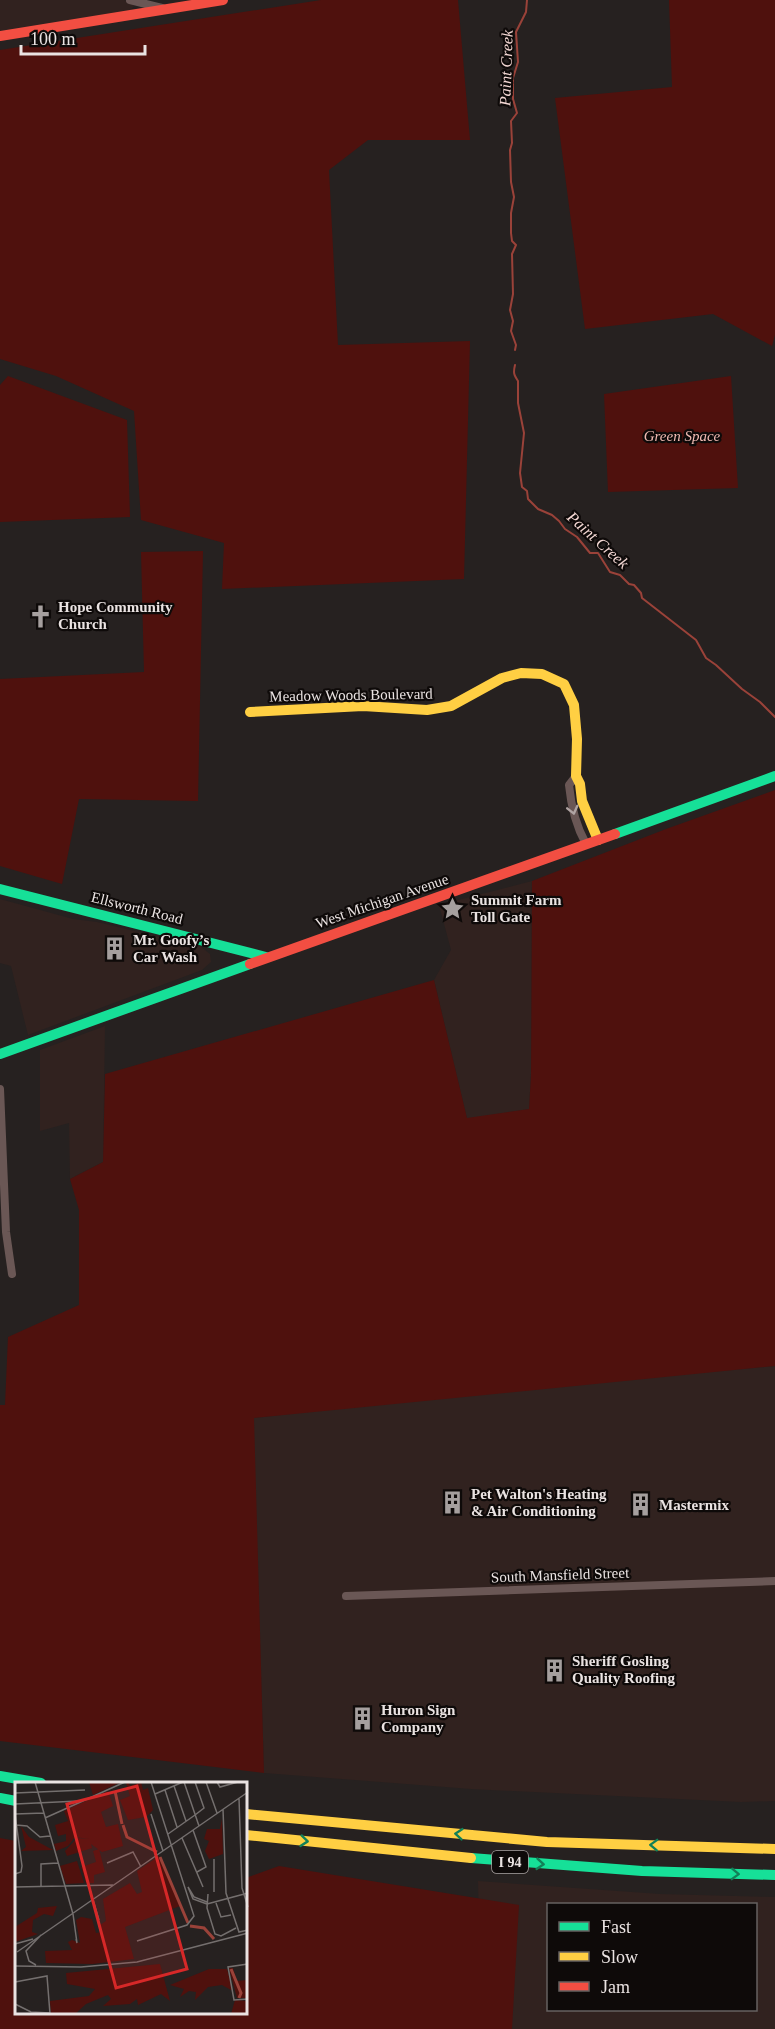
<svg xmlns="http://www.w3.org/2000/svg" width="775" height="2029" font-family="Georgia,serif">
<rect width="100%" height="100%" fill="#262120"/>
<path fill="#31221f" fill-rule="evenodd" d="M0,0H124L131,3L134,6L131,10L0,31Z
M532,881L531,1075L529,1109L467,1119L434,980L451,950L439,905Z
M0,899L73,919L97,922L201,947L210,954L211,962L202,970L28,1035L11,966L0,963Z
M105,1026L103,1162L70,1179L69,1123L40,1131V1050Z
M775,1366V1801L741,1802L471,1789L264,1773L253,1418L485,1392Z
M478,1881L660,1894L775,1897V2029H481ZM548,1904H756V2010H548Z"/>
<path fill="#4f110d" d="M321,0H458L470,140H368L329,170L338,345L470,341L464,579L222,589L224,543L141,520L134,411L56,376L0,359V50Z
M669,0H775V335L772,346L713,314L585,329L555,98L672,87Z
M8,376L127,420L130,517L0,522V385Z
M731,376L738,488L608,492L604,394Z
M203,551L198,801L79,799L62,884L0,866V679L144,672L141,552Z
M775,790V1366L254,1418L264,1773L0,1741V1405H5L8,1337L79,1305V1210L70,1179L103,1162L105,1074L434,980L467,1118L529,1109L531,1075L532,881L666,829Z
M0,1838L16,1841V2012H246V1878L279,1866L519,1905L512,2029H0Z"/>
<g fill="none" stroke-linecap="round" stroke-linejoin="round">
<path stroke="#9a4239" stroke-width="2" d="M515,350L516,345L511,331L513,321L510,310L513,294L512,254L516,245L512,241L511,233V213L514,197L511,182L510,150L512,143L511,121L517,113L513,99V78L518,62L516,32L526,12L527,0
M515,365C513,373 514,375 518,381V403L524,433L520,473L522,487L527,491L528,499L538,509L552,515L559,521L565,529L577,537L590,553H598L610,572L620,575L629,584L634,585L641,593L642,598L696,640L706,658L716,665L742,689L760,702L775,717"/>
<path stroke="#6a5755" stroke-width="8" d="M130,0L162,8
M576,776L569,785C571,806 576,826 586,844
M0,1089L6,1232L12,1274
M346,1596L775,1581"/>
<path stroke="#16e098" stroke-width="10" d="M615,834L775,776
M0,889L266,957
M0,1054L250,964
M0,1776L41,1783
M0,1798L16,1801
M471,1858L642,1871L775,1875"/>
<path stroke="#ffcf43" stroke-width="10" d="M250,712L363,706L427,710L451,706L502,678L521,673L542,674L564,684L574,705L577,739L576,776L580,784L582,801L598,840
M246,1814L547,1842L775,1849
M246,1835L471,1858"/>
<path stroke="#f24e42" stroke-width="10" d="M0,36L223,0
M250,964L615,834"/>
</g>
<defs><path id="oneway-chevron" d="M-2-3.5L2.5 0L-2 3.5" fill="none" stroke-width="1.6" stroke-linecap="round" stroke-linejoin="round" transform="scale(1.5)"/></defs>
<use stroke="#b0a4a3" href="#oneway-chevron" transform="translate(573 810) rotate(76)"/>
<g stroke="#128058">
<use href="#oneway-chevron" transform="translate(459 1834) rotate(-175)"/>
<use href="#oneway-chevron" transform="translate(304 1841) rotate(6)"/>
<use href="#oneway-chevron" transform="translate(654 1845) rotate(-178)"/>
<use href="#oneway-chevron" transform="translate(540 1864) rotate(5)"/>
<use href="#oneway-chevron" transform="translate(735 1874) rotate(2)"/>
</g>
<defs>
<symbol id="church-bare" viewBox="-9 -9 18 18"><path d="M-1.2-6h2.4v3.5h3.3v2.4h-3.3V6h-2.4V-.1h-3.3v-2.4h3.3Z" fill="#a59f9e" stroke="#0e0a09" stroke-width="2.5" paint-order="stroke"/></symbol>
<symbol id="sight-bare" viewBox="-9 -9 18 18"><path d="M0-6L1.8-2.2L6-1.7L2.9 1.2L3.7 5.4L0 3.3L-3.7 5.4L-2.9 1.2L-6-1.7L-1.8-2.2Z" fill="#a59f9e" stroke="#0e0a09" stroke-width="2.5" paint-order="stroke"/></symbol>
<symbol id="building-bare" viewBox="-9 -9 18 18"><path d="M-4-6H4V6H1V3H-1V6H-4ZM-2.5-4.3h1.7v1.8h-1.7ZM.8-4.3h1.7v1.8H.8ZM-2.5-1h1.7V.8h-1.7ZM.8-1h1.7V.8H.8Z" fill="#a59f9e" stroke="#0e0a09" stroke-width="2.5" paint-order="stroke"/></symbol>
</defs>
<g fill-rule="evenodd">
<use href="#church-bare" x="24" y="600" width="33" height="33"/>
<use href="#sight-bare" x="436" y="892" width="33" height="33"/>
<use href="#building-bare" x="98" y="932" width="33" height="33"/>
<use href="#building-bare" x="436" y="1486" width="33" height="33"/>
<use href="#building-bare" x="624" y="1488" width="33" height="33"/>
<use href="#building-bare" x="538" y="1654" width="33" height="33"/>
<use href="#building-bare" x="346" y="1702" width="33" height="33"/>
</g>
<g text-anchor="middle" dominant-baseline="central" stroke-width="4.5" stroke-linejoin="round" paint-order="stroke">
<rect fill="#0e0a09" stroke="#a8a2a1" stroke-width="1.5" x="492" y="1851" width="36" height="22" rx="4.5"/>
<g font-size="14" font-weight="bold" fill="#eae3e2">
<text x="510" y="1862">I 94</text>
</g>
<g font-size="15" font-style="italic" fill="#f0bab2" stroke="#0e0a09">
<text x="682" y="436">Green Space</text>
</g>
<g font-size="15" font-weight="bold" fill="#eae3e2" stroke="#0e0a09" text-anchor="start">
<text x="58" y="607">Hope Community<tspan x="58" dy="17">Church</tspan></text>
<text x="471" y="900">Summit Farm<tspan x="471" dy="17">Toll Gate</tspan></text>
<text x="133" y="940">Mr. Goofy’s<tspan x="133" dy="17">Car Wash</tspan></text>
<text x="471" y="1494">Pet Walton's Heating<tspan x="471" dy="17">&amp; Air Conditioning</tspan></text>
<text x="659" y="1505">Mastermix</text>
<text x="572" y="1661">Sheriff Gosling<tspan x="572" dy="17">Quality Roofing</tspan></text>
<text x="381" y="1710">Huron Sign<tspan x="381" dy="17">Company</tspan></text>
</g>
<g font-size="15" fill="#eae3e2" stroke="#0e0a09">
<text transform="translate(351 695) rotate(-1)">Meadow Woods Boulevard</text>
<text transform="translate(382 901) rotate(-19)">West Michigan Avenue</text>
<text transform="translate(137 908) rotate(14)">Ellsworth Road</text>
<text transform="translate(560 1575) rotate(-2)">South Mansfield Street</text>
</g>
<g font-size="16" font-style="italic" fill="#f4d8d4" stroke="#0e0a09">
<text transform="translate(506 68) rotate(-88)">Paint Creek</text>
<text transform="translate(598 540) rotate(42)">Paint Creek</text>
</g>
</g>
<g transform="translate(15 1782)">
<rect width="232" height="232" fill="#262120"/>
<path d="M74,0H106L78,13ZM114,0L115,4L126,0L128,8L133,6L138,28L131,35L113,38L105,18L115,14L111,1ZM93,9L98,24L86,30L91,45L103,42L108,64L87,70L76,62L77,66L52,74L50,69L62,56L74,57L60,55L53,64L41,69L39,62L51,59V52L43,54L40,43L53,39L49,29ZM207,37L208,72L194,77L190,69L194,59L189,57L192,47H205ZM6,44L14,55L38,68L6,69L11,65ZM84,67L90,90L79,93V101H71L66,85L81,80L78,69ZM144,74L165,124L110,145L119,177L77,182L31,181L30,169L57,168L53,160L57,158L65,161L61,138L66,135L77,137L81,151L87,150L85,143L91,139L88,117L115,101L122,112L127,110L122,89ZM62,79L69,101L51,102L45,84ZM42,124L38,134L29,132L18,138L17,150L23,152L0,160V145L22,131L23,126ZM145,182L155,219L146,212L123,223L122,217L115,222L88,224L96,217L93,213L71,222L60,232H36L35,219L74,214L80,207L52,202L51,191ZM214,186H218L222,199L232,198V216H222ZM194,187H212L218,209L207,203L193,205L180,218L181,210L174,209L165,215L169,207L155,203ZM220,218L232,219V231L216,232Z" fill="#4f110d"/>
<path fill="none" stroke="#9a4239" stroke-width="3" d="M100,9L107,42M108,43L112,55L142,70M145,75L173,141M175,144L189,146L199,157M216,187L226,211L224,216"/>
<path fill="none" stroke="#746f6e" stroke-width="1.5" d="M20,0L58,132M169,0L184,44M191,0L202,31M202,0L205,5L223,0M0,1L20,0M159,4L171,39M150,8L162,45M0,11L70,8M140,12L168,0M224,16L227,106L233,125M0,22L64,19M208,27L211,111L224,150L233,148M0,32L29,31M136,32L148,69M180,33L189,26L180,0M30,36L110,0M1,43L12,44L25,55L35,54M178,48L191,85L182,90M153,52L180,33M167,56L188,105M199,77V110M92,81L118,70L126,85M0,92L6,90L7,84L0,32M26,104V82L43,81M0,105L98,103M193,112L192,126L200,152L206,154L221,146M78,118L84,138M201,121L206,135L216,133M192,122L178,117L173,105L179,115L192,120M192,122L233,111M58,132L62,161L61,157M122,159L172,143L179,134L136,0M0,162L18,157M2,170L233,10M233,182L213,185L219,218L233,217M21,183L14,179L11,169L26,153M0,184L66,185L122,180L233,151M0,200L32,194L35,232M0,222L16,230L35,231"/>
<path fill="#d62828" fill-opacity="0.15" stroke="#d62828" stroke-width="3" d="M122,4L172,187L101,206L52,22Z"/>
<rect width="232" height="232" fill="none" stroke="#eae3e2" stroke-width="3"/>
</g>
<rect x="547" y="1903" width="210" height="108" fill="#0e0a09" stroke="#666160" stroke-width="1.5"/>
<rect x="559" y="1922" width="30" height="9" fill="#16e098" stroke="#666160" stroke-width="1.5"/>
<text x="601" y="1933" font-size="18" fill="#eae3e2">Fast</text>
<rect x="559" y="1952" width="30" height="9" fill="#ffcf43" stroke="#666160" stroke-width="1.5"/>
<text x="601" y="1963" font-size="18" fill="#eae3e2">Slow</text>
<rect x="559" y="1982" width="30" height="9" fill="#f24e42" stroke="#666160" stroke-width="1.5"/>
<text x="601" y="1993" font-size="18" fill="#eae3e2">Jam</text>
<path d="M21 45v9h124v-9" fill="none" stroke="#eae3e2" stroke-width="3"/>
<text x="30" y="45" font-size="18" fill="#eae3e2" stroke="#0e0a09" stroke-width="4.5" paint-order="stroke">100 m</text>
</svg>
